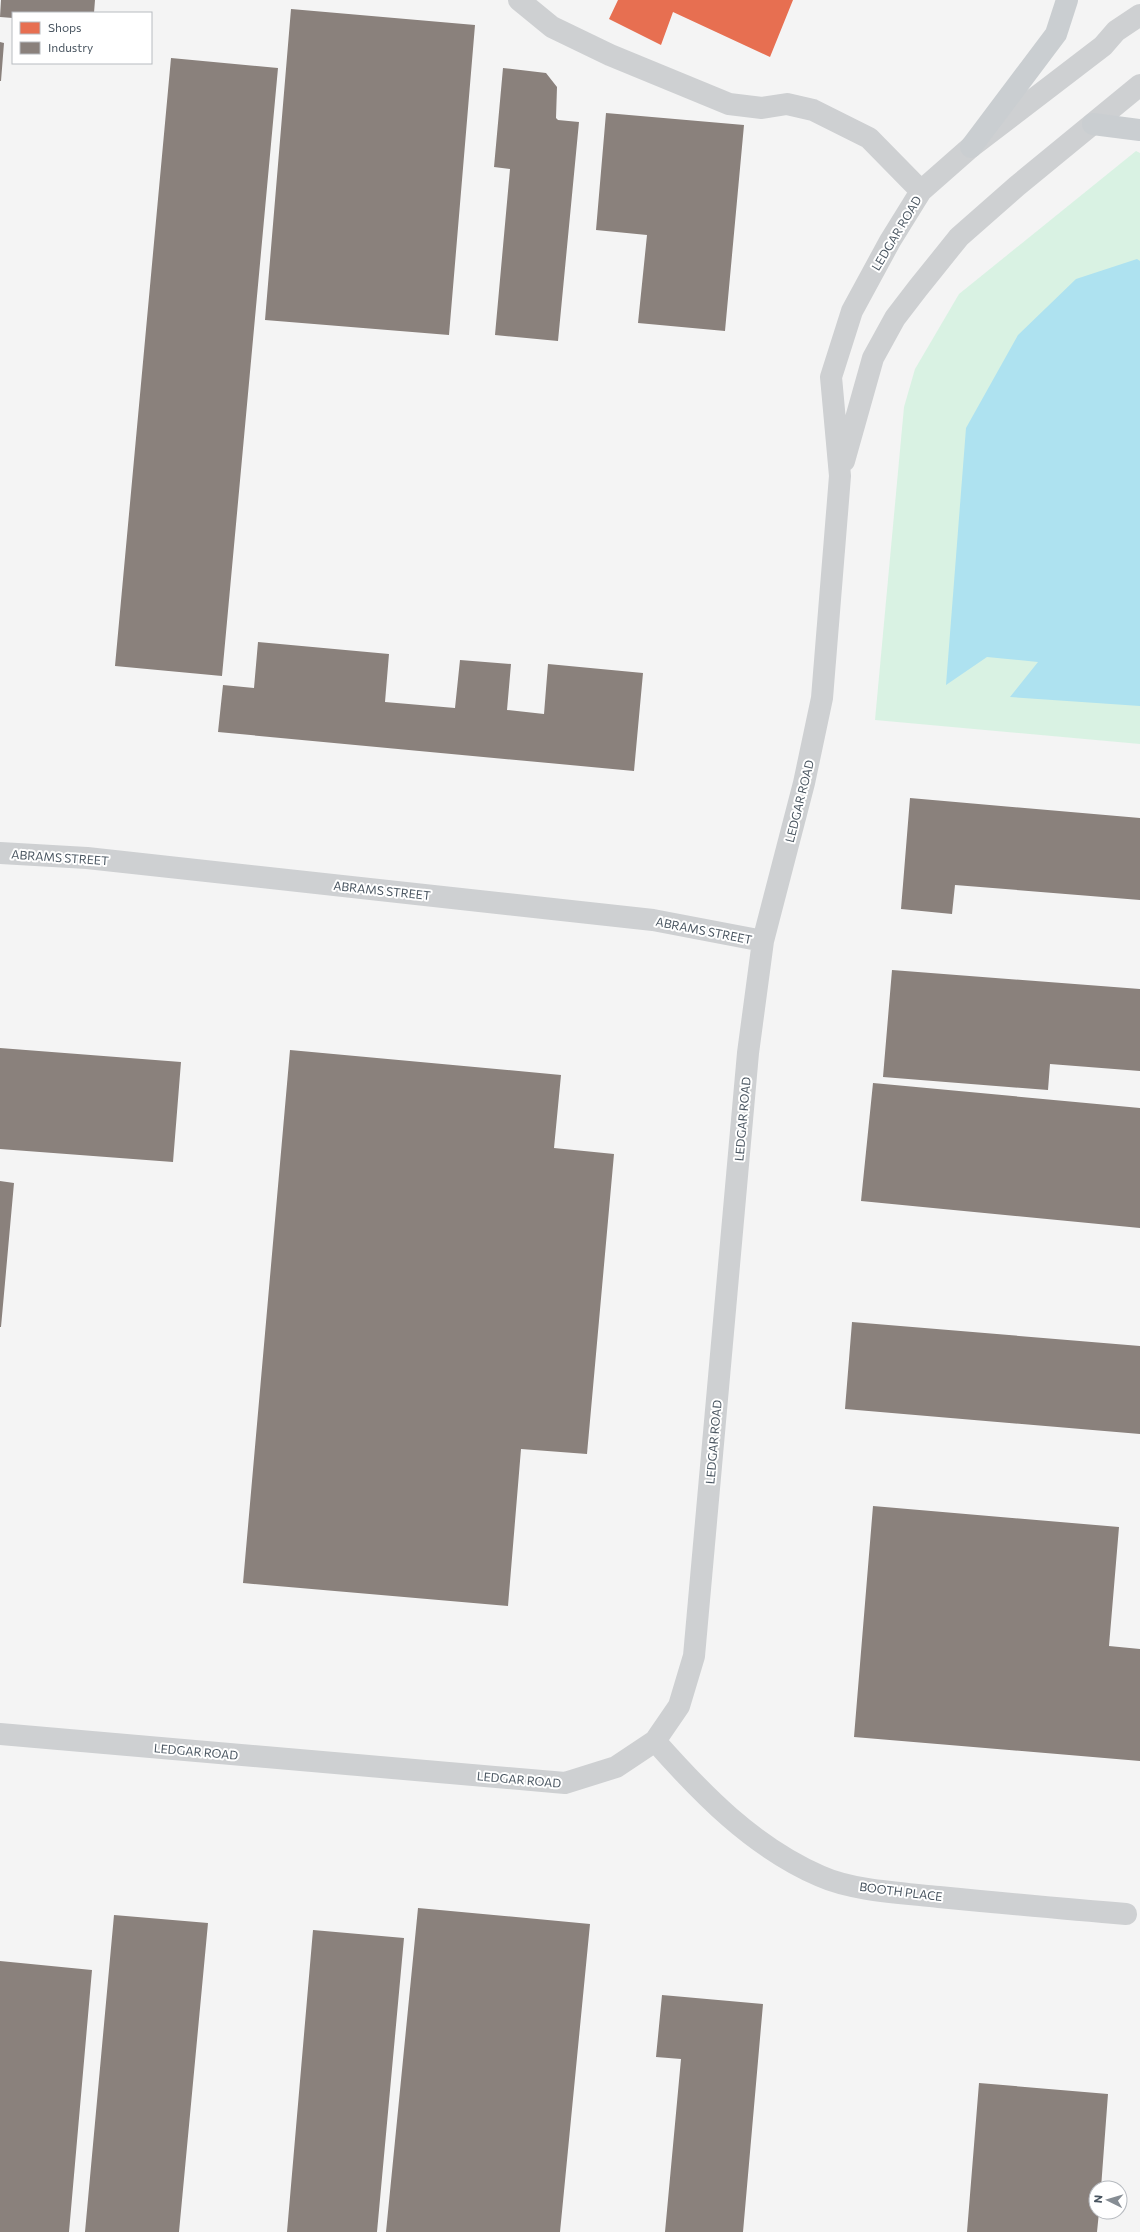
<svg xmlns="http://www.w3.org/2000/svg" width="1140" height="2232" font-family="Commissioner,sans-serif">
<rect width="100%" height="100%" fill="#f4f4f4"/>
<path fill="#d9f2e3" d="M1136,151L1140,153V744L875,720L904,407L915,369L959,294Z"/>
<path fill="#aee2f0" d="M1137,259L1140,261V706L1010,697L1038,662L987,657L946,685L966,428L1018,335L1076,279Z"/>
<path fill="#e76f51" d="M618,0H793L770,57L673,12L661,45L609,19Z"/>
<path fill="#8a817c" d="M1,0H95L94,13H13V18L0,17Z
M291,9L475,25L449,335L265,320Z
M0,42L4,43L1,81H0Z
M171,58L278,68L222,676L115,666Z
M503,68L546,73L557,87L556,118L558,120L579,122L558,341L495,335L510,169L494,167Z
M606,113L744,125L725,331L638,323L647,235L596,230Z
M258,642L389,654L385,702L455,708L460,660L511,664L507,710L544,714L548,664L643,673L634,771L218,732L223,685L254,688Z
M910,798L1140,818V900L955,885L952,914L901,909Z
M892,970L1140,989V1071L1050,1064L1048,1090L883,1077Z
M0,1048L181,1062L173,1162L0,1149Z
M290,1050L561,1075L554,1148L614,1154L587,1454L521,1449L508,1606L243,1583Z
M873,1083L1140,1108V1228L861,1201Z
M0,1181L14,1183L1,1327H0Z
M852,1322L1140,1346V1434L845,1409Z
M873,1506L1119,1527L1109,1646L1140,1649V1761L854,1737Z
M418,1908L590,1924L560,2232H386Z
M114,1915L208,1923L179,2232H85Z
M313,1930L404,1938L377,2232H287Z
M0,1961L92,1970L69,2232H0Z
M662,1995L763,2004L743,2232H665L681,2059L656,2057Z
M979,2083L1108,2094L1101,2188H1096V2212H1099L1097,2232H967Z"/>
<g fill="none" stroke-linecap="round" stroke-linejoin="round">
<path stroke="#ced0d2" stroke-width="22" d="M519,0L552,27L610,55L729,104L762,108L787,104L813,110L869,138L921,191
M844,461L873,358L895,318L918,288L959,237L1017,186L1140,85
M0,853L87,858L653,920L763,941
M0,1734L565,1783L616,1767L655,1741L679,1706L694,1656L748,1053L763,941L804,783L822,698L840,476L831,377L852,311L890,241L921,191L971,147L1103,46L1116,31L1140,15
M655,1741C702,1794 753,1847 820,1876C853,1891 903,1893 939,1897C1001,1903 1064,1909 1126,1914"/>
<path stroke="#caced1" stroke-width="22" d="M1093,124L1140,130
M971,147L1056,34L1067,0"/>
</g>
<g text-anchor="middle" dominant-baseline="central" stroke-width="4" stroke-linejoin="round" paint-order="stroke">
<g font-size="12" fill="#4a5661" stroke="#fff">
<text transform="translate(896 233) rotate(-59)">LEDGAR ROAD</text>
<text transform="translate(799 801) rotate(-76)">LEDGAR ROAD</text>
<text transform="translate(60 857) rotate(4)">ABRAMS STREET</text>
<text transform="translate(382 890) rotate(6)">ABRAMS STREET</text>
<text transform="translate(704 930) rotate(11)">ABRAMS STREET</text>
<text transform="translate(742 1119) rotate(-85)">LEDGAR ROAD</text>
<text transform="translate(713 1442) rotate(-85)">LEDGAR ROAD</text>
<text transform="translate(196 1751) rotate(5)">LEDGAR ROAD</text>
<text transform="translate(519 1779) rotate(5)">LEDGAR ROAD</text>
<text transform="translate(901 1891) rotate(7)">BOOTH PLACE</text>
</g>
</g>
<rect x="12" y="12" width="140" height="52" fill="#ffffff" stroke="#b7bbc0"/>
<rect x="20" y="22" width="20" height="12" fill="#e76f51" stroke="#b7bbc0"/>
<text x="48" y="32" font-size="12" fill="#4a5661">Shops</text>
<rect x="20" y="42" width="20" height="12" fill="#8a817c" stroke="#b7bbc0"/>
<text x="48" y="52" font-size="12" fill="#4a5661">Industry</text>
<g transform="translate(1108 2200) rotate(275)"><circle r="19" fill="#ffffff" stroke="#b7bbc0"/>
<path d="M0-3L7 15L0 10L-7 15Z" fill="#868d94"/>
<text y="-6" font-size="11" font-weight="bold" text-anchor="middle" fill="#4a5661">N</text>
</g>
</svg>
